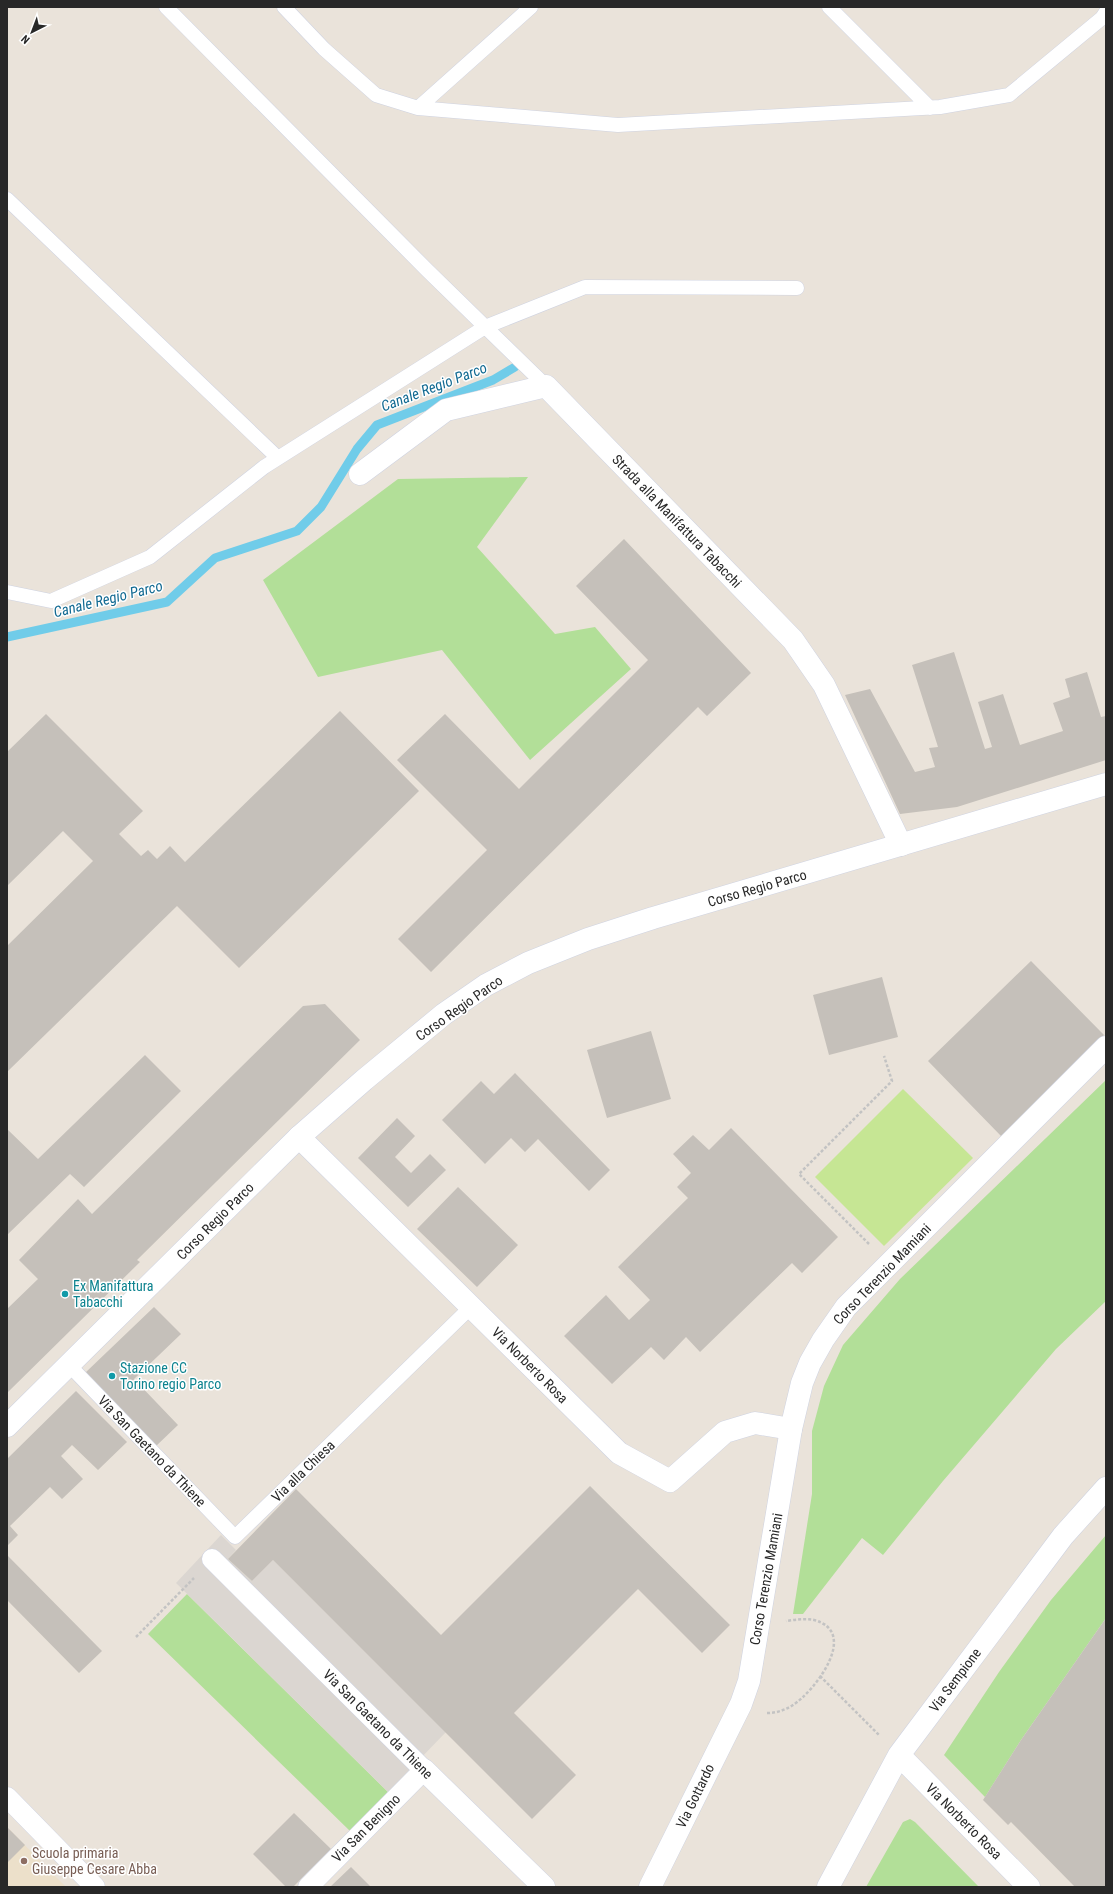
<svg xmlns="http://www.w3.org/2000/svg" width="1113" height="1894" font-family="'Roboto Condensed',sans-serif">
<rect width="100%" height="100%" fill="#eae3da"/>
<path fill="#ece0ca" d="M7,1827L56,1877L66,1887H7Z"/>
<path fill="#b2df98" d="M528,477L477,547L555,634L595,627L631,669L530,760L442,650L318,677L263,580L398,479Z
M1106,1080V1301L1056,1349L943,1481L883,1555L862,1538L803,1614H793L812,1494V1431L824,1386L843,1345L900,1279Z
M1106,1535V1618L1021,1740L985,1797L944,1755L999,1672L1051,1600Z
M187,1594L388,1792L350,1831L148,1634Z
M910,1819L915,1822L979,1887H866L903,1822Z"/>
<path fill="#c6e694" d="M903,1089L973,1158L884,1246L815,1177Z"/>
<path fill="#dbd6d1" d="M221,1535L236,1550L228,1559L252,1581L273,1560L446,1732L388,1792L176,1583Z"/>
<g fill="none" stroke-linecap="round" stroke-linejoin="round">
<path stroke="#70cce9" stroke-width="9" d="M7,637L167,602L215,558L297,531L321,507L357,449L377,425L493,380L515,367"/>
</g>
<path fill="#c5c0ba" d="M624,539L751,673L707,716L698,707L431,972L398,939L487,850L397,760L445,714L519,789L648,660L576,586Z
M954,652L985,749L992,747L978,702L1003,694L1020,745L1063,731L1053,703L1070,697L1065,679L1087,672L1101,717L1106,716V760L957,807L900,814L845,695L870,689L915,772L935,767L929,748L938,747L912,665Z
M340,711L419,791L239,968L177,906L7,1072V946L93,861L63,831L7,886V752L46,714L143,811L119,834L141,856L148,850L157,859L170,846L185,862Z
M1031,961L1104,1035L1001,1136L928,1061Z
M882,977L898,1037L829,1055L813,995Z
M325,1004L360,1040L137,1260L140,1262L7,1393V1309L38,1279L19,1260L78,1199L92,1214L303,1006Z
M651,1031L671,1099L607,1118L587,1050Z
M145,1055L181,1091L84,1187L70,1174L7,1235V1129L38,1159Z
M515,1073L610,1170L589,1191L538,1139L525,1152L511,1138L485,1164L442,1120L481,1081L494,1094Z
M397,1118L415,1136L395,1157L411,1173L430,1154L446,1170L408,1207L358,1158Z
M731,1128L838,1237L802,1273L792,1263L700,1352L686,1337L664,1360L651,1347L612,1384L564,1336L606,1295L629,1320L650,1300L618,1267L688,1198L677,1187L691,1173L673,1154L693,1135L709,1150Z
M458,1187L518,1245L477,1287L417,1229Z
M154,1307L181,1334L134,1379L178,1425L155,1447L85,1373Z
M76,1391L127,1442L98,1470L72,1445L61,1456L83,1479L62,1499L50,1487L10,1526L18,1535L7,1546V1459Z
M590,1486L730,1625L702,1653L638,1589L514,1713L576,1775L532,1819L273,1560L252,1581L228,1559L296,1489L441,1635Z
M7,1555L102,1651L79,1673L7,1600Z
M1106,1618V1887H1075L1011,1822L1008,1825L983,1800L1021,1740Z
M294,1813L331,1849L293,1887H286L253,1854Z
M7,1827L25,1845L7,1863Z
M351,1867L371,1887H330Z"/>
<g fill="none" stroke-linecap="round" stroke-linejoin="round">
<defs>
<path id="service" d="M166,7L427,270L546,386
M284,7L324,49L376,95L418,108L531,7
M829,7L930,108
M418,108L618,125L940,107L1009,95L1102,18L1106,12
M7,199L278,458
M7,592L51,601L150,557L264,467L485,327L585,287L797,288
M69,1365L235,1537L471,1307"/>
<path id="pedestrian" d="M212,1559L424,1770L308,1887
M7,1797L95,1887"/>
<path id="minor" d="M360,474L446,410L546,386L793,640L824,685L901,845
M299,1137L619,1453L670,1481L725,1432L755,1423L791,1429
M899,1755L1029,1887
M424,1770L544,1887
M828,1887L899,1755L1063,1536L1106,1488"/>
<path id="tertiary" d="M7,1426L299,1137L364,1080L444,1014L486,985L528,963L588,939L653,918L1106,784
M650,1887L741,1704L749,1681L791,1429L802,1383L810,1363L823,1340L846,1307L1106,1047"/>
</defs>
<use href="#service" stroke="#cfd3e1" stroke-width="15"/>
<use href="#pedestrian" stroke="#cfd3e1" stroke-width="21"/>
<use href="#minor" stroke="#cfd3e1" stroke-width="23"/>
<use href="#tertiary" stroke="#cfd3e1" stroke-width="23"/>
<path stroke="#c3c3c3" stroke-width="2.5" stroke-dasharray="3 2" stroke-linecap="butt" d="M869,1244L799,1174L892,1081L884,1056
M136,1637L194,1578
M820,1676L880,1736
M767,1713C777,1713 785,1710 793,1705C815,1691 860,1632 814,1620C805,1618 794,1620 786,1621"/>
<use href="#service" stroke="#fff" stroke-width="14"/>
<use href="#pedestrian" stroke="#fff" stroke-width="20"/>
<use href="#minor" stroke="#fff" stroke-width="22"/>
<use href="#tertiary" stroke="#fff" stroke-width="22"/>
</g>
<g fill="#0f9aa8" stroke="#fff" stroke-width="1.5">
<circle cx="65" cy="1294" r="4"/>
<circle cx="112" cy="1376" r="4"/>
</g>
<circle fill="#8d6e63" stroke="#fff" stroke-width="1.5" cx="24" cy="1861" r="4"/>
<g text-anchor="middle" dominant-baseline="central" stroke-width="3" stroke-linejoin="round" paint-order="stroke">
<g font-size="14" fill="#282828" stroke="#fff">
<text transform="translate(677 521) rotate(46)">Strada alla Manifattura Tabacchi</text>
<text transform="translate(757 888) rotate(-16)">Corso Regio Parco</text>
<text transform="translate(459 1008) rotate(-35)">Corso Regio Parco</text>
<text transform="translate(215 1221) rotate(-45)">Corso Regio Parco</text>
<text transform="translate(882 1274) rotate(-46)">Corso Terenzio Mamiani</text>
<text transform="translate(530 1365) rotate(45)">Via Norberto Rosa</text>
<text transform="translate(152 1451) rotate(46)">Via San Gaetano da Thiene</text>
<text transform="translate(303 1471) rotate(-44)">Via alla Chiesa</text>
<text transform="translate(766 1579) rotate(-80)">Corso Terenzio Mamiani</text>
<text transform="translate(955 1680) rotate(-53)">Via Sempione</text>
<text transform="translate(378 1724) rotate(45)">Via San Gaetano da Thiene</text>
<text transform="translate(695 1796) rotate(-64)">Via Gottardo</text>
<text transform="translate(964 1821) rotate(45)">Via Norberto Rosa</text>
<text transform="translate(366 1828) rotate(-45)">Via San Benigno</text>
</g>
<g font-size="14" fill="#0d838f" stroke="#fff" text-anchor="start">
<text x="73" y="1286">Ex Manifattura<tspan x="73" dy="16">Tabacchi</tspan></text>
<text x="120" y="1368">Stazione CC<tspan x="120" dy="16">Torino regio Parco</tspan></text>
</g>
<g font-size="14" fill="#785e54" stroke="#fff" text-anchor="start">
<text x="32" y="1853">Scuola primaria<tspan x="32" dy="16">Giuseppe Cesare Abba</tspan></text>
</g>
<g font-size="15" font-style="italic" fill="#126a92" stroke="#fff">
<text transform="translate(434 387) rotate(-21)">Canale Regio Parco</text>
<text transform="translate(108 599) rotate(-14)">Canale Regio Parco</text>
</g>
</g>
<rect width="1113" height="1894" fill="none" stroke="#282828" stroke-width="16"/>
<g transform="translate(32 32) rotate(222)" stroke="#ffffff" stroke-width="3" paint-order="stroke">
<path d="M0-3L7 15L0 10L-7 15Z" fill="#282828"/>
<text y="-6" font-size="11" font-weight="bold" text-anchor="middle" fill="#282828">N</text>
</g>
</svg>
